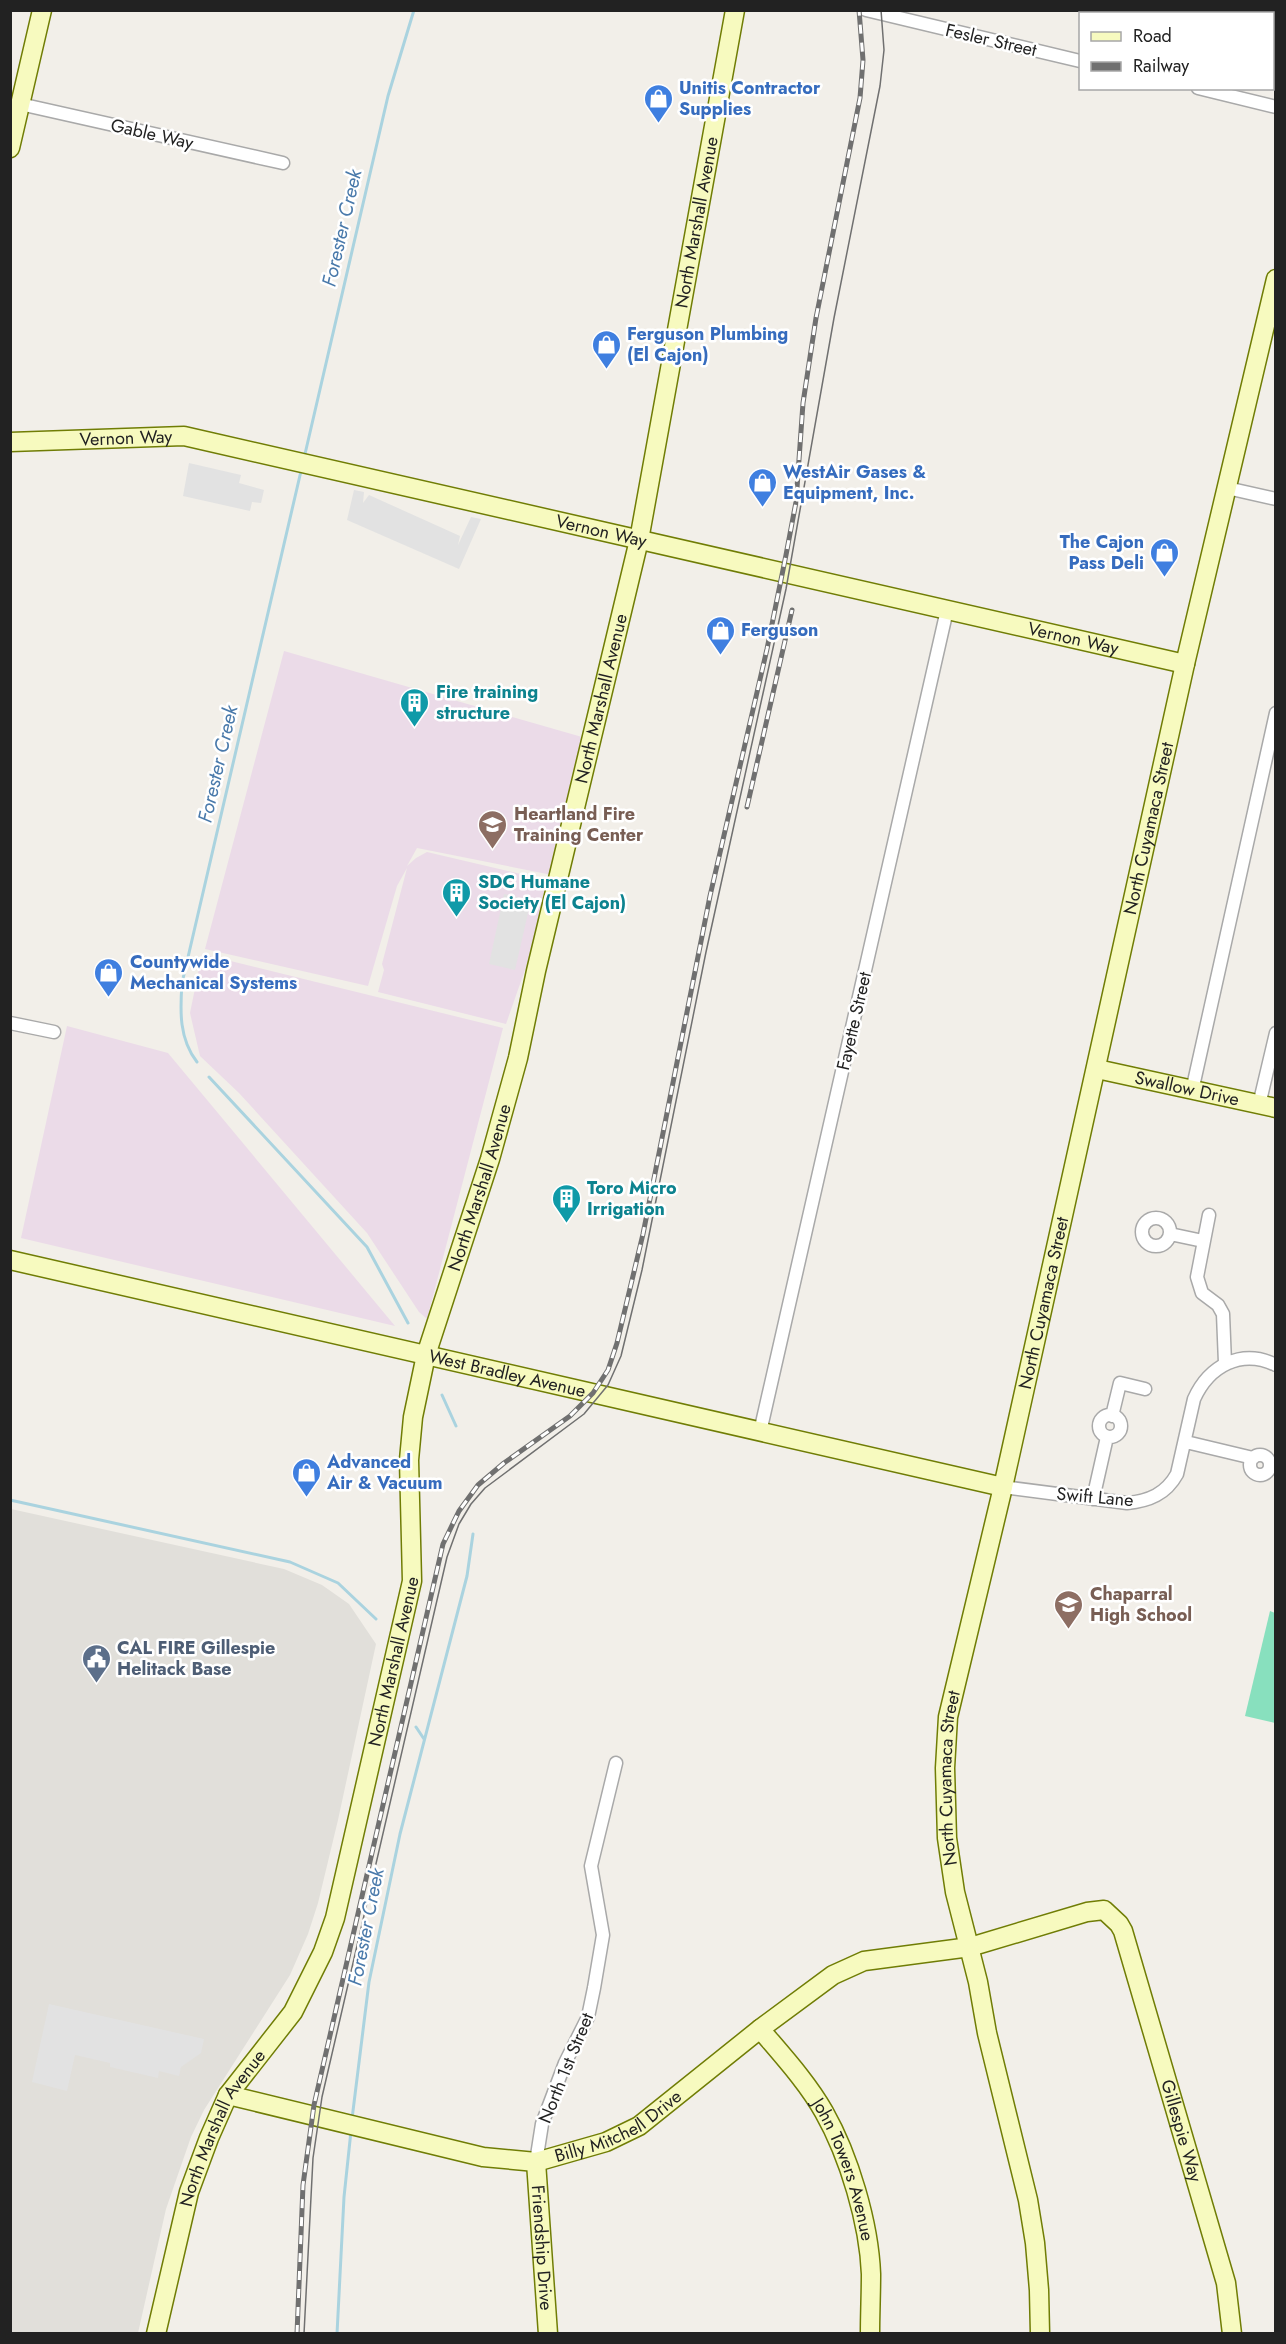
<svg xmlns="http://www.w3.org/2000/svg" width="1286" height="2344" font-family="Jost,sans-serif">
<rect width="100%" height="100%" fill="#f2efe9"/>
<path fill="#ebdbe8" d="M284,651L582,737L552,875L417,848L407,866L416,858L427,852L546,880L534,944L506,1024L378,992L384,970L382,964L407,868L397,886L368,986L205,949Z
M202,954L503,1028L427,1319L419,1312L367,1233L239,1093L200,1056L190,1013Z
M67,1026L168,1053L395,1326L21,1238Z"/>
<path fill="#e1dfda" d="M11,1509L284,1569L322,1585L349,1604L376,1644L338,1820L318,1903L308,1934L290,1975L204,2110L191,2137L166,2209L138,2333H11Z"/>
<path fill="#88e0be" d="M1270,1611L1275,1613V1723L1245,1716Z"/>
<path fill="#e2e2e2" d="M189,463L241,475L239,483L264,490L261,503L252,502L250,511L183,496Z
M354,490L364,492L363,503L369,495L460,536L458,545L471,517L481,519L459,569L347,520Z
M504,894L531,900L515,970L489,964Z
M49,2004L204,2039L201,2053L181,2067L179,2076L159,2071L158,2078L110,2067V2063L75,2055L67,2091L32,2082Z"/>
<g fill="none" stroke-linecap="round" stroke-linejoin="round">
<path stroke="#aad3df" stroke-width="3" d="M305,454L388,96L414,10
M197,1062C179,1039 180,1011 182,983L301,471
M209,1077L367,1247L408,1323
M442,1395L456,1426
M10,1500L290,1562L338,1583L376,1619
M416,1727L424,1739
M352,2119L369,1982L400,1834L467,1576L473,1534
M337,2334L344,2197L351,2131"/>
<defs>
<path id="street" d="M866,10L1080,61
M1198,88L1276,107
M20,104L283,163
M1227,488L1276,499
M10,1023L54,1032
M1192,1091L1276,713
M1259,1105L1276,1033
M1209,1215L1197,1277L1202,1293L1218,1305L1223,1314L1225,1363
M1142 1232a14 14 0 1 1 28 0a14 14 0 1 1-28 0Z
M1170,1234L1203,1241
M1099 1426a11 11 0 1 1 22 0a11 11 0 1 1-22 0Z
M1112,1416L1120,1383L1145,1389
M760,1432L947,610
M1186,1442L1253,1458
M1250 1465a10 10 0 1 1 20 0a10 10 0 1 1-20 0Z
M1003,1487L1127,1503C1149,1501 1166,1494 1177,1474L1194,1399C1209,1366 1241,1348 1276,1365
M1093,1499L1107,1437
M536,2162L542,2124L565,2063L588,2017L594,1988L603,1935L591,1866L616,1763"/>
<g id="secondary">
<path d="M10,148L42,10"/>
<path id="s1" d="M10,442L184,436L1185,664"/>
<path id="s2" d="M1097,1069L1276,1108"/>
<path id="s3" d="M10,1260L1003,1487"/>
<path id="s4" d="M760,2029C782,2055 807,2082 824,2112C849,2156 869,2223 871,2274C871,2294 870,2314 870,2334"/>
<path id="s5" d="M228,2095L483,2157L536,2162L606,2142L639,2126L760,2029L833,1975L864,1961L970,1947L1087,1912L1104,1910L1119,1924L1123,1931L1226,2283L1232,2334"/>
<path id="s6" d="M536,2162L548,2334"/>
<path id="s7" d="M156,2334L189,2192L209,2138L228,2095L293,2012L323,1952L335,1918L412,1581L409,1460L413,1417L426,1355L490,1159L518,1058L536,971L639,540L735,10"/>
<path id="s8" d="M1040,2334L1039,2290L1035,2243L1028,2200L987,2033L978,1982L955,1892L947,1838L945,1768L948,1717L1003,1487L1185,664L1276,279"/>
</g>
</defs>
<use href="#street" stroke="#a9a9a9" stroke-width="15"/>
<use href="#secondary" stroke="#707d05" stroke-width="21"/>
<use href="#street" stroke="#fff" stroke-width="12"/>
<use href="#secondary" stroke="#f7fabf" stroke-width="18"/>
<path stroke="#707070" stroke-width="1.5" d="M304,2334L313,2158L322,2097L447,1557L459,1524L471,1504L485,1488L584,1414L608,1385L621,1356L642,1270L706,952L786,589L834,318L880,86L884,50L881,10"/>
<defs>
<path id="rail" d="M747,807L792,610
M297,2334L303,2185L314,2105L443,1544L459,1511L478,1485L504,1463L570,1416L593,1393L608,1370L617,1343L643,1234L710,896L767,649L786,555L796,502L803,403L816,318L860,98L863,60L859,10"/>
</defs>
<use href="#rail" stroke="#707070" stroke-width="5"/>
<use href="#rail" stroke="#fff" stroke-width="3" stroke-dasharray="9" stroke-linecap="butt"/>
</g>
<defs>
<symbol id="shop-pin" viewBox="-11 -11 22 30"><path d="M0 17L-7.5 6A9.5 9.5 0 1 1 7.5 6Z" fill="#3f7fe0" stroke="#fff"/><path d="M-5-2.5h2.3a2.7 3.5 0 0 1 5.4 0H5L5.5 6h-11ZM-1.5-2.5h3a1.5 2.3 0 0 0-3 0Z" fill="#fff"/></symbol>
<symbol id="building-pin" viewBox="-11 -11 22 30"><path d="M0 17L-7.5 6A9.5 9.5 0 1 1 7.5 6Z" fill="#0f9aa8" stroke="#fff"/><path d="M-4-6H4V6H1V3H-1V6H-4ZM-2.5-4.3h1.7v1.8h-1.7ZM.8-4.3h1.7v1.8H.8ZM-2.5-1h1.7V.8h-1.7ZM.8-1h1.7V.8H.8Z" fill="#fff"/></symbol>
<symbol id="school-pin" viewBox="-11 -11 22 30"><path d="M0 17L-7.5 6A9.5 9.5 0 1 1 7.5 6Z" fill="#8d6e63" stroke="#fff"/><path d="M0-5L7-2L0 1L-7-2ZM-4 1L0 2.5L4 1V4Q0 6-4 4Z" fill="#fff"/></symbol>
<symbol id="civic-pin" viewBox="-11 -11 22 30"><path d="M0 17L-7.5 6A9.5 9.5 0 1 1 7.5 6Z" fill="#5c6f8a" stroke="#fff"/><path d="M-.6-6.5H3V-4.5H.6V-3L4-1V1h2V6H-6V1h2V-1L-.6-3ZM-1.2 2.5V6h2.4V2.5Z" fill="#fff"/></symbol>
</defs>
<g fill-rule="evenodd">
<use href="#shop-pin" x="642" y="82" width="33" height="45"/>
<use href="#shop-pin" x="590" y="328" width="33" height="45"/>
<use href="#shop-pin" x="746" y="466" width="33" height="45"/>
<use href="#shop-pin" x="1148" y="536" width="33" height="45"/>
<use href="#shop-pin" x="704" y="614" width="33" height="45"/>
<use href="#building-pin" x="398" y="686" width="33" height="45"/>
<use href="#school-pin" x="476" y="808" width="33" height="45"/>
<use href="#building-pin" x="440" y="876" width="33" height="45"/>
<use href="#shop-pin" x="92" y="956" width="33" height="45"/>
<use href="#building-pin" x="550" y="1182" width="33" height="45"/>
<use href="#shop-pin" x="290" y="1456" width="33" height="45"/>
<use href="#school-pin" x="1052" y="1588" width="33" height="45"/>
<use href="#civic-pin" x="80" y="1642" width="33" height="45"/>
</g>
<g text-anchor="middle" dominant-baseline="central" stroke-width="5" stroke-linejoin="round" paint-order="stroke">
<g font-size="18" fill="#222" stroke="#fff">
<text transform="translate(991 40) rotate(13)">Fesler Street</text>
<text transform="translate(152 134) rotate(13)">Gable Way</text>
<text stroke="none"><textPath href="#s7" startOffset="2198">North Marshall Avenue</textPath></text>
<text stroke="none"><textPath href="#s1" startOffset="116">Vernon Way</textPath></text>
<text stroke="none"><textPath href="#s1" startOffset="602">Vernon Way</textPath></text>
<text stroke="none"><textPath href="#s1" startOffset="1086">Vernon Way</textPath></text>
<text stroke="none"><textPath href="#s7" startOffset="1712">North Marshall Avenue</textPath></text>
<text stroke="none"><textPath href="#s8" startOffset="1538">North Cuyamaca Street</textPath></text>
<text transform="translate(854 1021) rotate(-77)">Fayette Street</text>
<text stroke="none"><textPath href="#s2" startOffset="92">Swallow Drive</textPath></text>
<text stroke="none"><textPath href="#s7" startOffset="1208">North Marshall Avenue</textPath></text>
<text stroke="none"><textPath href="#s8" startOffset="1052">North Cuyamaca Street</textPath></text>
<text stroke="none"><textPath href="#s3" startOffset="510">West Bradley Avenue</textPath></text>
<text transform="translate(1095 1497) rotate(5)">Swift Lane</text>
<text stroke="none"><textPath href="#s7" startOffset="722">North Marshall Avenue</textPath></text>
<text stroke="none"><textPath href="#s8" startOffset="566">North Cuyamaca Street</textPath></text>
<text transform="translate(566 2068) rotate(-68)">North 1st Street</text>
<text stroke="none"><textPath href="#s5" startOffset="406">Billy Mitchell Drive</textPath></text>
<text stroke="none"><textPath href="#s7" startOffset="218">North Marshall Avenue</textPath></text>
<text stroke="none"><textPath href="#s5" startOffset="1188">Gillespie Way</textPath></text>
<text stroke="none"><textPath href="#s4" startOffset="166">John Towers Avenue</textPath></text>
<text stroke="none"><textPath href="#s6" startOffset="86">Friendship Drive</textPath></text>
</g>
<g font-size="18" font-weight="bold" fill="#366cbe" stroke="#fff" text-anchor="start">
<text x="679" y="88">Unitis Contractor<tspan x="679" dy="21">Supplies</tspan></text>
<text x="627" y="334">Ferguson Plumbing<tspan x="627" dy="21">(El Cajon)</tspan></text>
<text x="783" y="472">WestAir Gases &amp;<tspan x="783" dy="21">Equipment, Inc.</tspan></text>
<text x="1144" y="542" text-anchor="end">The Cajon<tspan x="1144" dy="21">Pass Deli</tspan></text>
<text x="741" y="630">Ferguson</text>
<text x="130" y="962">Countywide<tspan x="130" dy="21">Mechanical Systems</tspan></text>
<text x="327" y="1462">Advanced<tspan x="327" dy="21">Air &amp; Vacuum</tspan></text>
</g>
<g font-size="18" font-weight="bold" fill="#0d838f" stroke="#fff" text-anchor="start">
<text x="436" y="692">Fire training<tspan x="436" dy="21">structure</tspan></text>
<text x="478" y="882">SDC Humane<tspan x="478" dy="21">Society (El Cajon)</tspan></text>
<text x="587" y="1188">Toro Micro<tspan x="587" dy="21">Irrigation</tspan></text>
</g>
<g font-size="18" font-weight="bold" fill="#785e54" stroke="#fff" text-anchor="start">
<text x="514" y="814">Heartland Fire<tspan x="514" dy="21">Training Center</tspan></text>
<text x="1090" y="1594">Chaparral<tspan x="1090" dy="21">High School</tspan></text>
</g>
<g font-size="18" font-weight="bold" fill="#4e5e75" stroke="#fff" text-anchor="start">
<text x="117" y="1648">CAL FIRE Gillespie<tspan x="117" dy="21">Helitack Base</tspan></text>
</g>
<g font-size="20" font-style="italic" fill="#4a7aab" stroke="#fff">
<text transform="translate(342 228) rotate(-77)">Forester Creek</text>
<text transform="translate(218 764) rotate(-77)">Forester Creek</text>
<text transform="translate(366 1927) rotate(-79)">Forester Creek</text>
</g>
</g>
<rect width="1286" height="2344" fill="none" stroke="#222222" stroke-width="24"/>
<rect x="1079" y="12" width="195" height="78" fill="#ffffff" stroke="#a7a7a7" stroke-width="1.5"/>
<rect x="1091" y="32" width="30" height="9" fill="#f7fabf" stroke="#a7a7a7" stroke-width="1.5"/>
<text x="1133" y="42" font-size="18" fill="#222222">Road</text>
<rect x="1091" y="62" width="30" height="9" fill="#707070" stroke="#a7a7a7" stroke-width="1.5"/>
<text x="1133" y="72" font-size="18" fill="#222222">Railway</text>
</svg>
